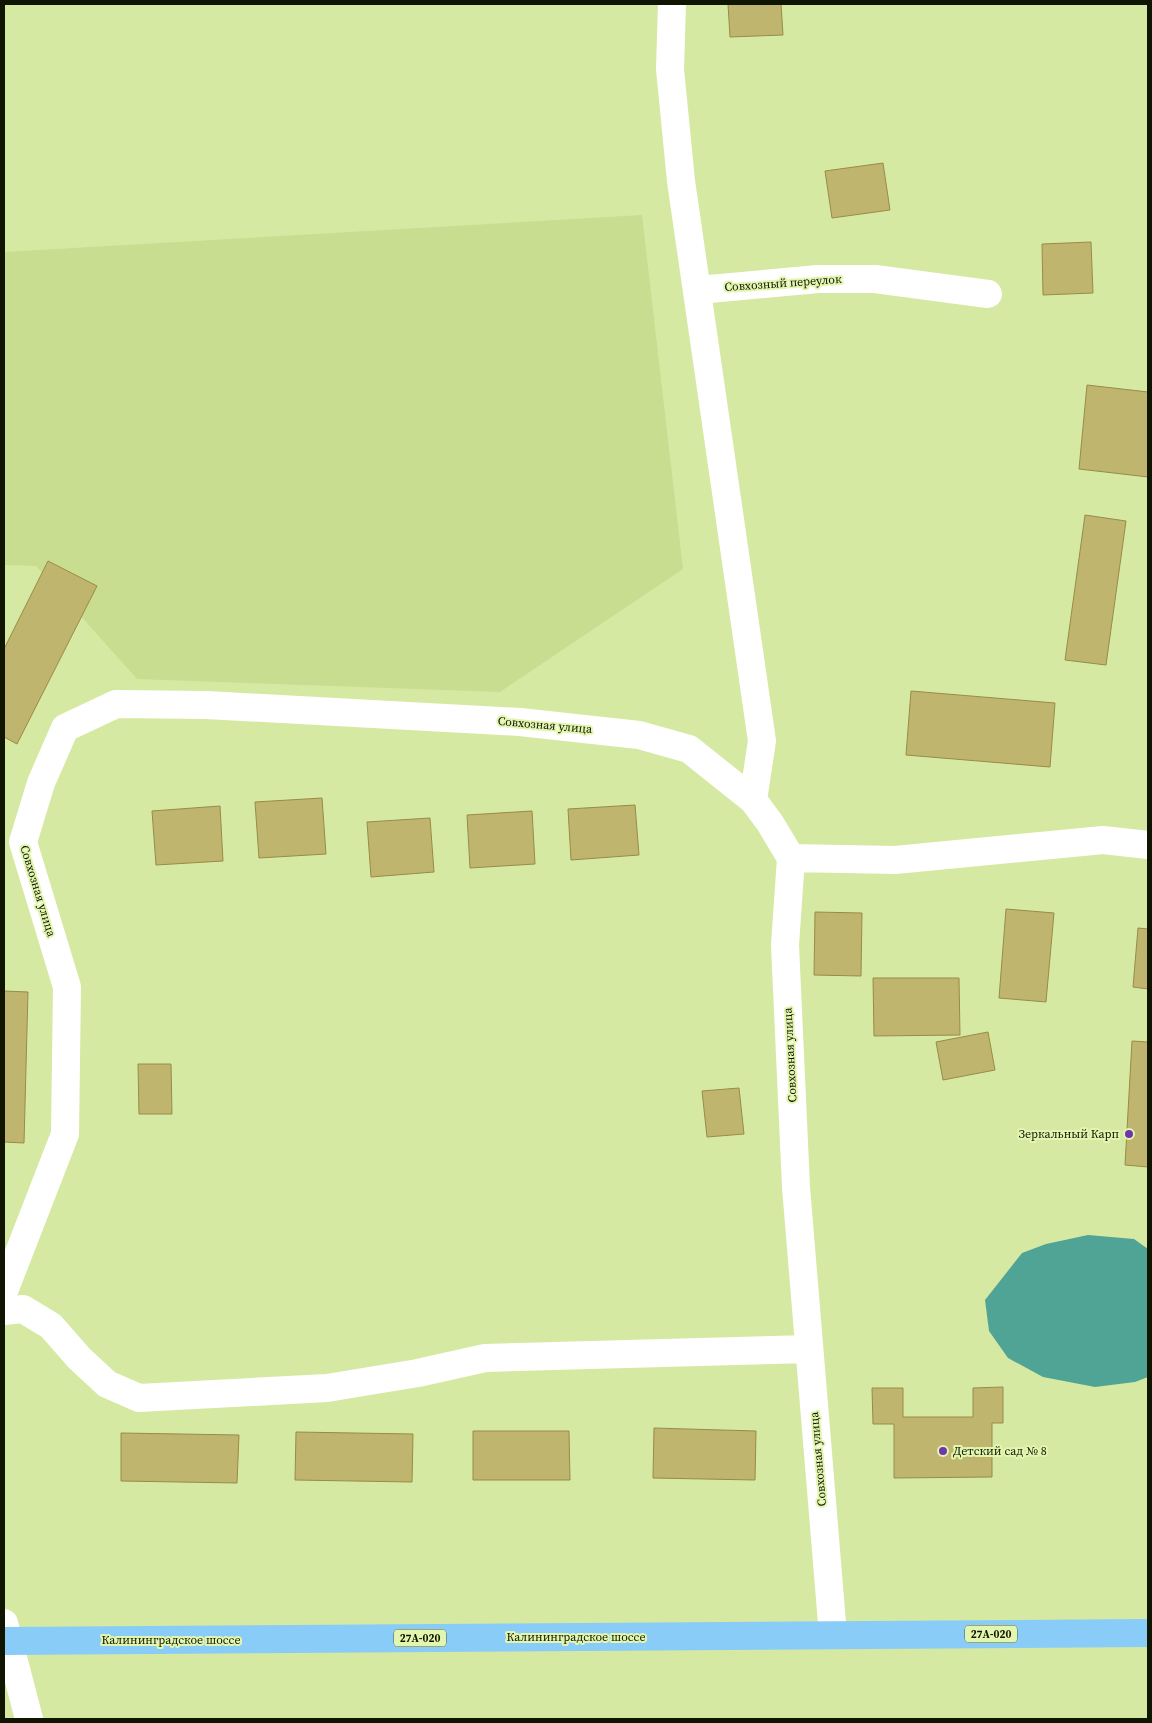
<svg xmlns="http://www.w3.org/2000/svg" width="1152" height="1723" font-family="'Source Serif 4',serif">
<rect width="100%" height="100%" fill="#d6e9a3"/>
<path fill="#c8dd90" d="M642,215L683,569L500,692L137,679L36,566L4,565V252Z"/>
<path fill="#50a496" d="M1088,1235L1134,1239L1148,1249V1377L1135,1382L1095,1387L1043,1377L1008,1358L989,1331L985,1300L1022,1253L1046,1244Z"/>
<path fill="#c0b56e" stroke="#978c46" d="M728,4H781L783,35L730,37Z
M883,163L890,210L832,218L825,171Z
M1091,242L1093,293L1043,295L1042,244Z
M1087,385L1148,392V477L1079,469Z
M1085,515L1126,521L1106,665L1065,660Z
M48,561L97,586L17,744L4,737V649Z
M911,691L1055,703L1050,767L906,755Z
M322,798L326,854L259,858L255,802Z
M635,805L639,855L571,860L568,809Z
M220,806L223,861L156,865L152,811Z
M532,811L535,864L470,868L467,815Z
M430,818L434,872L371,877L367,822Z
M1006,909L1054,913L1046,1002L999,998Z
M815,912L862,913L861,976L814,975Z
M1138,928L1148,929V989L1133,987Z
M873,978H959L960,1035L874,1036Z
M4,991L28,992L24,1143L4,1142Z
M988,1032L995,1070L943,1080L936,1042Z
M1132,1041L1148,1042V1167L1125,1165Z
M138,1064H171L172,1114H139Z
M739,1088L744,1134L707,1137L702,1091Z
M1003,1387V1423H992V1477L894,1478V1424H873L872,1388H903V1417H973V1388Z
M654,1428L756,1431L755,1480L653,1478Z
M473,1431H569L570,1480H473Z
M296,1432L413,1434L412,1482L295,1480Z
M121,1433L239,1435L237,1483L121,1481Z"/>
<g fill="none" stroke-linecap="round" stroke-linejoin="round">
<path stroke="#fff" stroke-width="28" d="M672,4L670,69L681,181L762,741L753,800
M698,290L818,279H875L988,294
M791,858L895,860L1103,840L1148,845
M4,1291L65,1134L67,987L23,842L41,783L65,728L116,704L206,705L520,722L639,735L689,749L753,800L770,823L791,858L785,945L796,1187L833,1635
M4,1311L23,1309L51,1326L79,1358L107,1384L139,1398L327,1388L418,1373L485,1358L809,1349
M4,1623L29,1719"/>
<path stroke="#88ccf7" stroke-width="28" d="M4,1641L1148,1633"/>
</g>
<g fill="#6e36ad" stroke="#e3f6b0" stroke-width="2">
<circle cx="1129" cy="1134" r="5"/>
<circle cx="943" cy="1451" r="5"/>
</g>
<g text-anchor="middle" dominant-baseline="central" stroke-width="4" stroke-linejoin="round" paint-order="stroke">
<g fill="#e3f6b0" stroke="#4f5835" stroke-width="1">
<rect x="965" y="1625.5" width="52" height="17" rx="4"/>
<rect x="394" y="1629.5" width="52" height="17" rx="4"/>
</g>
<g font-size="11" font-weight="bold" fill="#0f1500">
<text x="991" y="1634">27А-020</text>
<text x="420" y="1638">27А-020</text>
</g>
<g font-size="12" fill="#0f1500" stroke="#e3f6b0">
<text transform="translate(783 283) rotate(-4)">Совхозный переулок</text>
<text transform="translate(545 725) rotate(5)">Совхозная улица</text>
<text transform="translate(38 891) rotate(73)">Совхозная улица</text>
<text transform="translate(790 1055) rotate(-93)">Совхозная улица</text>
<text transform="translate(818 1459) rotate(-95)">Совхозная улица</text>
<text x="576" y="1637">Калининградское шоссе</text>
<text x="171" y="1640">Калининградское шоссе</text>
</g>
<g font-size="12" fill="#0f1500" stroke="#e3f6b0" text-anchor="end">
<text x="1119" y="1134">Зеркальный Карп</text>
<text x="953" y="1451" text-anchor="start">Детский сад № 8</text>
</g>
</g>
<rect width="1152" height="1723" fill="none" stroke="#0f1500" stroke-width="10"/>
</svg>
